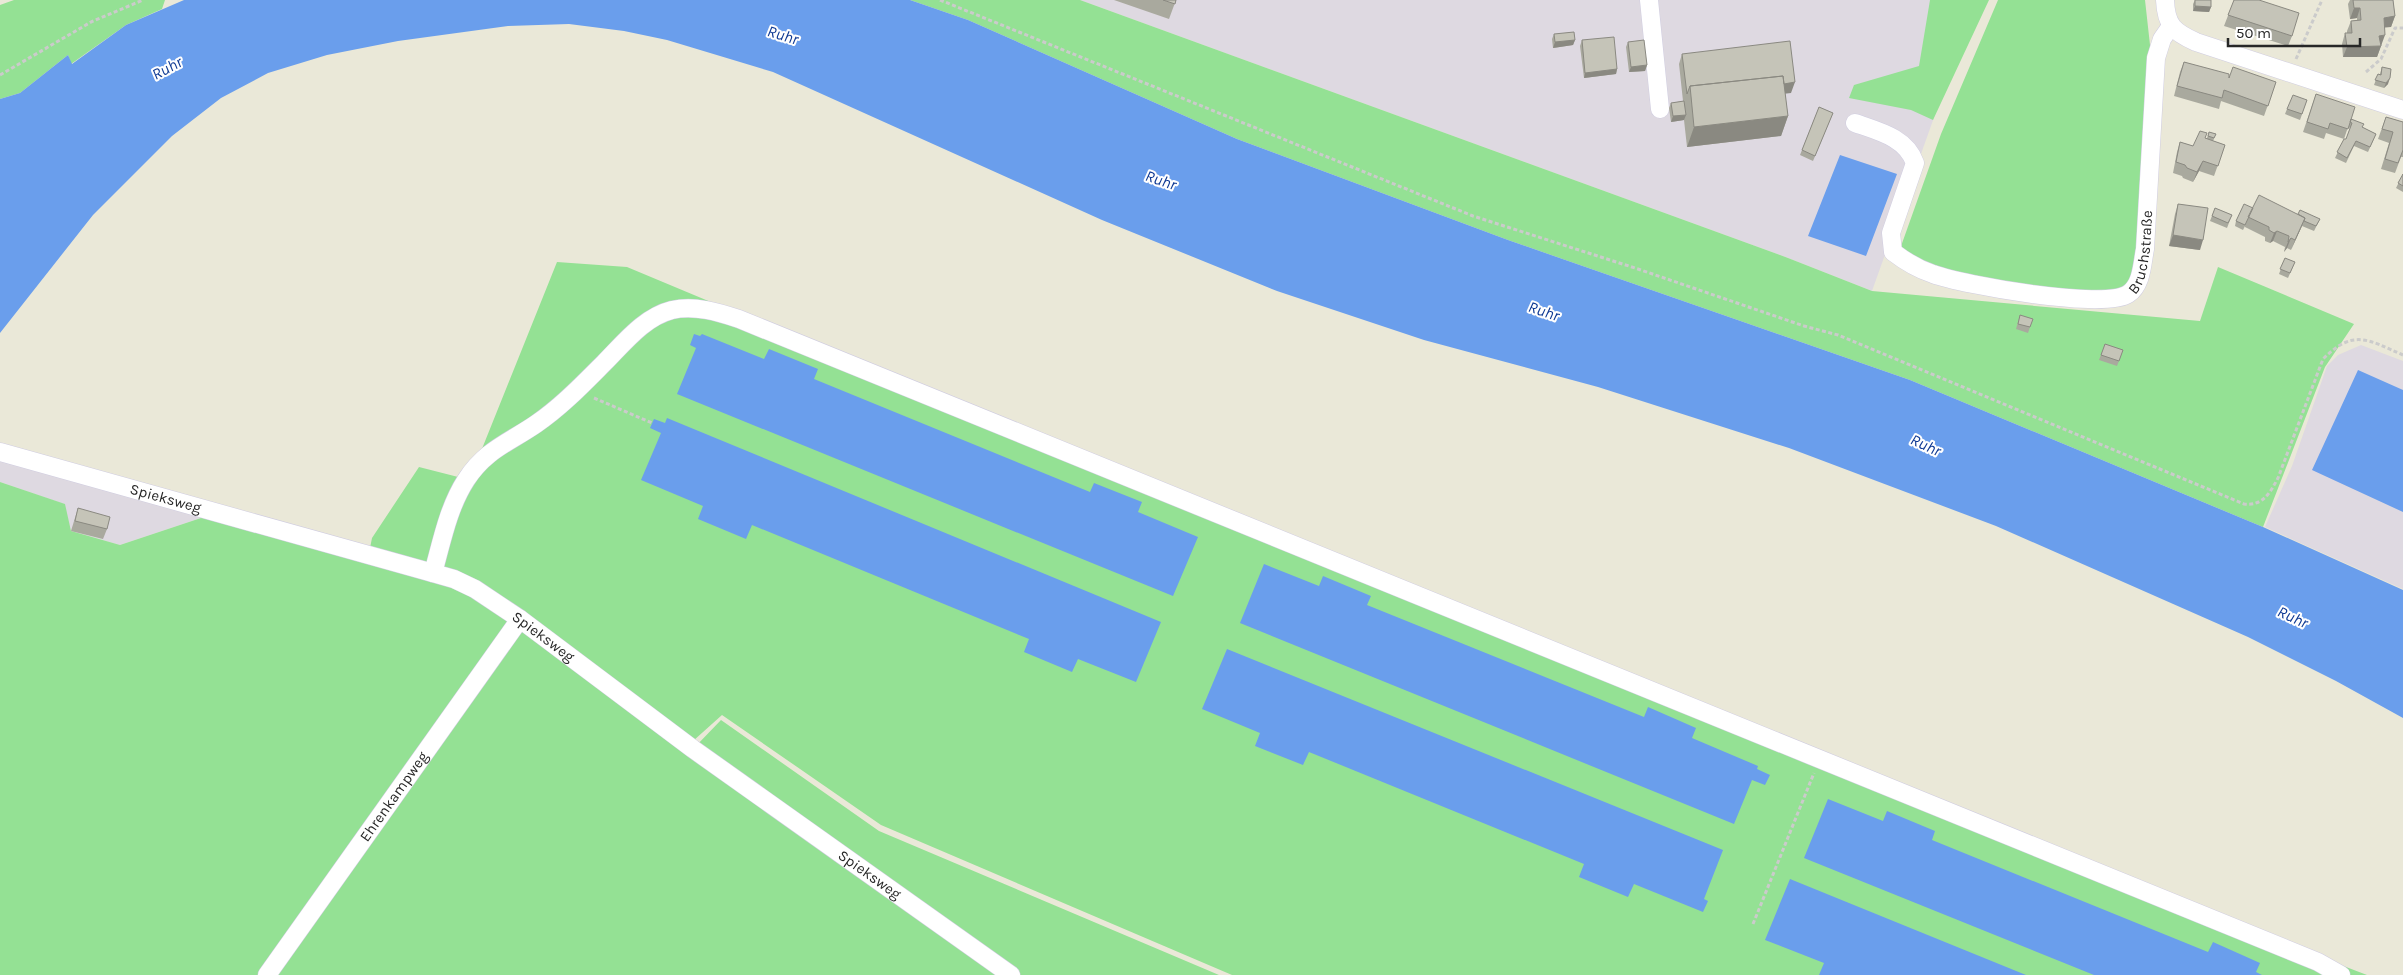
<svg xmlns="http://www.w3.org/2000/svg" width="2403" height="975" font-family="Karla,sans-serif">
<rect width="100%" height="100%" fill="#eae8d8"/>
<path fill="#ded9e1" d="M1080,0H1976L1872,291L1788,258Z
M2361,345L2403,361V589L2265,527L2292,466L2327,366L2338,355Z
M0,452L207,516L120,545L71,531L64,504L0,482Z"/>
<path fill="#94e194" d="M14,0H165L162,9L126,25L71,64L68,55L20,93L0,99V5Z
M910,0H1080L1788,258L1872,291L2200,321L2218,267L2354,324L2325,367L2263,527L1910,380L1508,240L1237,139L968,20Z
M1930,0H1989L1933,120L1911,110L1849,98L1854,85L1919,66Z
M1998,0H2145L2151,54L2135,276L2120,292C2060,289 1948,287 1900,249L1941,134Z
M557,262L627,267L1804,759L2367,975H1232L881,825L722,715L693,741L442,569L459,506Z
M419,467L466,479L434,573L454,579L694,748L721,720L879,831L1219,975H0V482L65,504L71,531L120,545L207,516L368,558L372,538Z"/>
<path fill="#6a9eec" d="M184,0H910L968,20L1237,139L1508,240L1910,380L2263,527L2403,590V718L2336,681L2248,637L1996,526L1789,448L1598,387L1424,340L1277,291L1102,220L773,72L667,40L624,31L569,24L508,26L398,41L327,55L268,73L221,98L172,136L93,215L0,333V99L20,93L68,55L72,64L126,25Z
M1840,155L1897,174L1866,256L1808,236Z
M694,334L700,336L702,334L764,359L769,349L818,369L814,379L1090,492L1094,483L1142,502L1138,512L1198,537L1173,596L677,394L696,348L690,345Z
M2358,370L2403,390V512L2312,470Z
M667,418L1161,622L1136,682L1078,659L1072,672L1024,652L1029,639L752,525L746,539L698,519L703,506L641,480L661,433L650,428L654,419L665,423Z
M1264,564L1319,586L1323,576L1371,596L1367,605L1644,717L1648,707L1696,728L1692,738L1758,766L1757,769L1770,775L1765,785L1752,780L1734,824L1240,623Z
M1227,649L1723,850L1704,899L1708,901L1703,912L1634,884L1628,897L1579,877L1584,864L1309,752L1303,765L1255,746L1260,733L1202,709Z
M1828,799L1883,821L1887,811L1935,831L1932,840L2208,952L2213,942L2260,963L2256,972L2262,975H2094L1804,858Z
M1790,879L2026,975H1819L1824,963L1765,940Z"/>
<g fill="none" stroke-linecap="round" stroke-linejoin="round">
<defs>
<g id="minor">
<path d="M1649,0L1660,109"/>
<path d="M2165,0C2166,26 2174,32 2196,42L2403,110"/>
<path id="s1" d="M1855,123C1877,131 1906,137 1915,163L1891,233L1893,252C1906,262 1918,269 1933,274C1963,285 2104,310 2128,294C2142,285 2142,264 2145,249L2156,58L2162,39L2171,26"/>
<path id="s2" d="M0,452L433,573L454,579L475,589L520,619L693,749L1011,975"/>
<path d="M433,573C442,541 448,508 466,480C485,450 510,442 536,424C561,407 583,384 604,363C624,343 644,317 672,310C695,305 718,312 739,319L2318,962L2341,975"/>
<path id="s3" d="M267,975L520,619"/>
</g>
</defs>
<use href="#minor" stroke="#d0cde0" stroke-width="19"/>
<path stroke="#cbcbcb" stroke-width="3" stroke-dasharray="4 2.5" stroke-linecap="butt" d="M940,0L1473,216L1635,268L1804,326L1838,335L2244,504C2263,506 2270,493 2278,478L2323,359C2354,328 2368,340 2403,355
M2296,59L2322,0
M2366,72L2381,59L2395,28H2403
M0,75L91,22L143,0
M594,398L652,423
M1753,924L1814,773"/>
<use href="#minor" stroke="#fff" stroke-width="18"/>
</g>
<path fill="#a9a99e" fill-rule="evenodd" d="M1114,0H1176L1169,19Z
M2195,0H2211V7L2209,12L2193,11V4Z
M2234,0L2292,36L2288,46L2224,26Z
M2350,0H2393L2395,16L2391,27H2384L2381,46L2377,57H2343L2342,44L2345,33H2347V31L2351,21L2357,20V18L2350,19L2348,4Z
M1554,34L1575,40L1573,45L1553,48L1552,39Z
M1582,40L1617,69L1616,74L1584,78L1580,46Z
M1628,42L1647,65L1645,71L1629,72L1626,47Z
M1682,54L1791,93H1785L1788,116L1781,136L1687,147L1684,120L1671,122L1669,108L1671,103L1683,101L1679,64Z
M2184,62L2229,77L2276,82L2264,116L2221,101L2219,109L2174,96L2180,72Z
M2382,67L2388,84L2384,88L2374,85L2378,74H2380Z
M2316,94L2362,127L2376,134L2368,152L2354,146L2346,163L2335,158L2344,139L2326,133L2324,139L2303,132ZM2348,127L2350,128L2346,139H2344Z
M2307,100L2300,120L2285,114L2287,109Z
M1819,107L1833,113L1813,161L1800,155Z
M2386,117L2403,122V157H2401L2395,173L2381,169L2389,143L2378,139Z
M2209,132L2216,134L2213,141L2225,145L2214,176L2199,171L2193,182L2183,178L2182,176L2173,173L2177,152L2180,142L2193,146L2205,138H2207Z
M2403,174V192L2396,188Z
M2178,204L2200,250L2169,246L2175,214Z
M2215,208L2232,215L2227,228L2210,221Z
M2253,208L2298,214L2320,219L2314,231L2302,226L2291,250L2287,248L2284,252L2285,247L2273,241L2270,243L2265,241V237L2245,227V226L2243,230L2235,226L2236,221Z
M2285,258L2295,262L2288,278L2279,274Z
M2020,315L2030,327L2028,333L2016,329Z
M2105,344L2123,350L2117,366L2099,360Z
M78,508L107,529L103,539L71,531Z"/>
<path fill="#8a8981" d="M2195,6L2211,7L2209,12L2193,11Z
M2354,8H2360L2357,18L2350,19Z
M2395,16L2391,27L2380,28L2384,18Z
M2385,35L2381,46H2376L2379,36Z
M1575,40L1573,45L1553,48L1555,42Z
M2381,46L2377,57H2343L2347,47Z
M1647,65L1645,71L1629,72L1631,67Z
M1617,69L1616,74L1584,78L1585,73Z
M2390,78L2388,84L2384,88L2386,83Z
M1795,82L1791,93L1692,104L1691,94Z
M1686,115L1684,120L1671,122L1673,116Z
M1788,116L1781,136L1687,147L1694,127Z
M2203,161L2199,171L2193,182L2197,172Z
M2305,218L2301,228L2291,250L2295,240Z
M2277,231L2273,241L2270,243L2274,233Z
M2173,235L2203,240L2200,250L2169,246Z
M2291,238L2287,248L2284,252L2288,242Z"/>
<path fill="#c5c4b8" stroke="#8a8981" d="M1163,0H1176L1175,4Z
M2195,0H2211V7L2195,6Z
M2234,0H2259L2299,13L2292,36L2228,15Z
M2353,0H2393L2395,16L2384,18L2385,35L2379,36L2381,46L2347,47L2345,33H2352L2351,21L2361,20L2360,8H2354Z
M1574,32L1575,40L1555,42L1554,34Z
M1614,37L1617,69L1585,73L1582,40Z
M1644,40L1647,65L1631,67L1628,42Z
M1790,41L1795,82L1784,84L1783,76L1690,86L1687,94L1682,54Z
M2184,62L2229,74V78L2233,67L2276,82L2268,106L2224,90L2222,98L2177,86Z
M2382,67L2391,69L2390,78L2386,83L2375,80L2378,74L2381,75Z
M1783,76L1788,116L1694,127L1690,86Z
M2316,94L2355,107L2348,129L2330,123L2328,129L2307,122Z
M2293,95L2307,100L2302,114L2287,109Z
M1684,101L1686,115L1673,116L1671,103Z
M1819,107L1833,113L1815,156L1802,150Z
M2386,117L2403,122V150L2398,163L2385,159L2393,132L2382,129Z
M2351,119L2364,124L2362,127L2376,134L2370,147L2356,141L2347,158L2337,152L2344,139H2346L2352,123L2350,122Z
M2200,131L2207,133L2205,138L2225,145L2218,166L2203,161L2197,172L2187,168L2185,165L2176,162L2180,142L2193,146Z
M2209,132L2216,134L2214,138L2208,136Z
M2403,174V186L2398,183Z
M2259,195L2305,218L2295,240L2291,238L2288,242L2289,236L2277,231L2274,233L2269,230V227L2248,217Z
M2178,204L2208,208L2203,240L2173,235Z
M2244,204L2253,208L2245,225L2236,221Z
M2215,208L2232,215L2228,223L2212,216Z
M2300,210L2320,219L2316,226L2304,221L2305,218L2298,214Z
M2285,258L2295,262L2290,273L2280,269Z
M2020,315L2033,319L2030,327L2018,324Z
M2105,344L2123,350L2119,361L2101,355Z
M78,508L110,517L107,529L75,521Z"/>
<g text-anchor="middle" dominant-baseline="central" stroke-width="4" stroke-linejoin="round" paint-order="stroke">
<g font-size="15" fill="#272727" stroke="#fff">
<text stroke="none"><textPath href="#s1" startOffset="458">Bruchstraße</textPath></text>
<text stroke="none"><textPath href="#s2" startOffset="172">Spieksweg</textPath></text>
<text stroke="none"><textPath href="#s2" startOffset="578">Spieksweg</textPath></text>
<text stroke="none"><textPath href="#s3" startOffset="219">Ehrenkampweg</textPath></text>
<text stroke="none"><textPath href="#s2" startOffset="982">Spieksweg</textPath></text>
</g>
<g font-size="16" font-style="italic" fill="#0e3993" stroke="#fff">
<text transform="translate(783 35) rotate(17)">Ruhr</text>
<text transform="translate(167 68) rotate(-28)">Ruhr</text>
<text transform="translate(1161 180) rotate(19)">Ruhr</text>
<text transform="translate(1544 311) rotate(19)">Ruhr</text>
<text transform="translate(1926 445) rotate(25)">Ruhr</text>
<text transform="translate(2293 617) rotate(25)">Ruhr</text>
</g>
</g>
<path d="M2228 38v8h132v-8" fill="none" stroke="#272727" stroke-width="2.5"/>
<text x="2236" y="38" font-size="15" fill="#272727" stroke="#ffffff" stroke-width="4" paint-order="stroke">50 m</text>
</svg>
